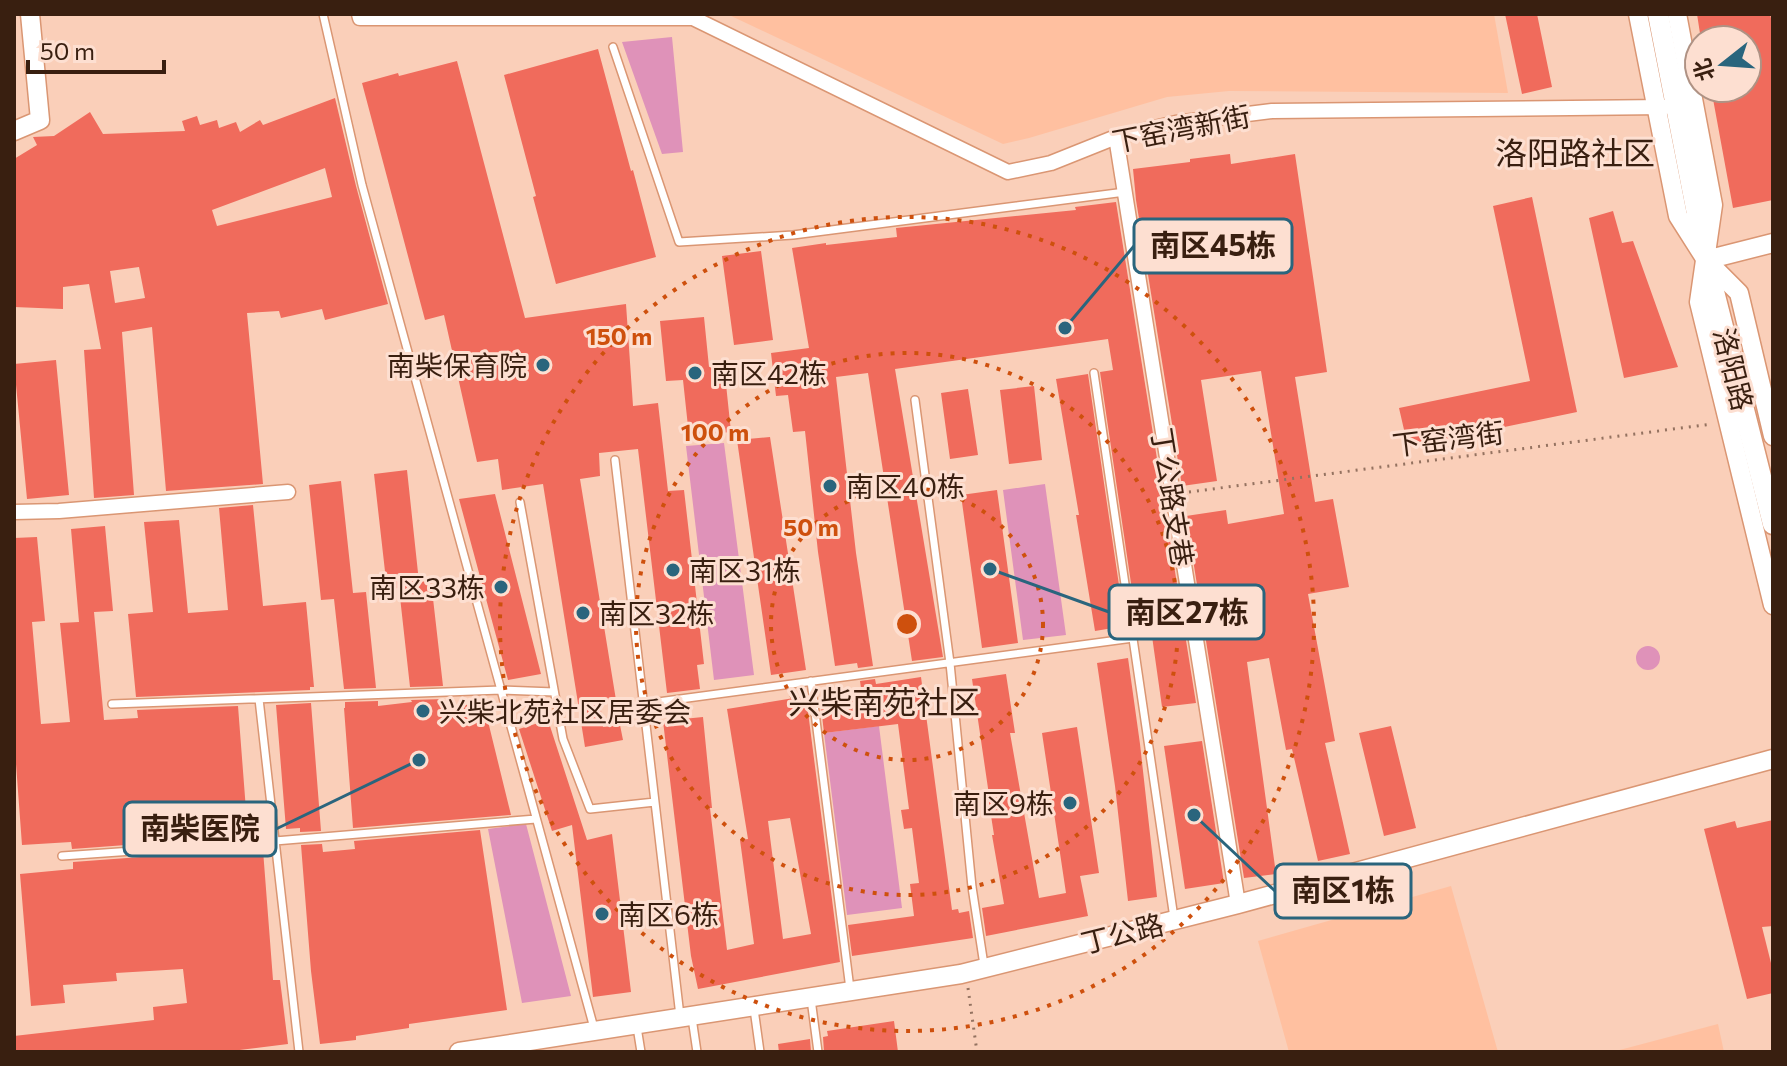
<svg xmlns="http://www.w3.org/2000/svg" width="1787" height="1066" font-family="Commissioner,'Noto Sans SC',sans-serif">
<rect width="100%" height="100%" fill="#facfb9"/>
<path fill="#ffc0a0" d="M727,14H1494L1508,93L1229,91L1167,97L1029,138L1003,144Z
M1451,886L1498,1052H1289L1258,941Z
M1718,1024L1724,1052H1612Z"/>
<path fill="#df92b9" d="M672,37L683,152L662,154L622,42Z
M724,443L754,675L714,680L686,446Z
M1045,484L1066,635L1023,640L1003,490Z
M1636 658a12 12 0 1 1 24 0a12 12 0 1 1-24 0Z
M879,726L902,908L847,915L824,733Z
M526,824L571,996L522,1003L488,829Z"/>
<path fill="#f06b5c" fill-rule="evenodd" d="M1505,14H1537L1552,87L1522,94Z
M1697,14H1770L1773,27V200L1733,208L1711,88H1752L1747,67V40H1701Z
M598,49L631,171L633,170L656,257L556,284L533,197L536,196L504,75Z
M457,61L525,318L626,304L633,406L658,403L668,491L684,490L704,664L697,665L700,689L667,693L638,449L599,453L600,476L580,479L616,700L600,702L603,727L620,725L623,740L585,747L543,484L502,490L498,459L477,462L444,315L425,320L362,83L398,73L399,76Z
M335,98L356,186L388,304L325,320L322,309L281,318L279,311L247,313L263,484L166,491L152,327L122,332L134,495L94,498L84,350L101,349L89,284L63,287V309L14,307V159L37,145L33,137L54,136L90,112L103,134L185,131L182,121L197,116L200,125L217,120L219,128L236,122L240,132L260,120L263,125ZM325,168L332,197L217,226L212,210ZM139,267L145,298L115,303L110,271Z
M1230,154L1231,164L1295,154L1327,372L1295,377L1315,502L1333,499L1349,587L1308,594L1335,741L1325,743L1350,854L1318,861L1292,749L1286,750L1269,658L1247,662L1276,874L1244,878L1186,516L1226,510L1228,524L1284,514L1261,371L1201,380L1217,481L1182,486L1136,200L1133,169L1190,162V159Z
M1532,197L1577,412L1408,447L1399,408L1530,381L1493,206Z
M1116,202L1196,703L1162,707L1150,622L1137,624L1100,372L1113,370L1108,339L895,369L943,657L912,661L868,373L836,377L856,553L873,666L858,668L857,663L835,666L818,552L805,431L793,432L788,395L776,396L771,353L809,348L792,248L826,243V245L897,237L896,228L1076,210L1075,207Z
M1613,211L1622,243L1633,241L1678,367L1624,378L1589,218Z
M761,251L773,340L734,345L722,256Z
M704,317L709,367L724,365L731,432L689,436L683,380L666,381L660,321Z
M56,360L69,495L27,499L14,364Z
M1088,374L1125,626L1095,631L1076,515H1079L1056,379Z
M1034,386L1042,460L1009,464L1000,390Z
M968,389L978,455L950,459L941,393Z
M770,437L806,670L771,675L737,440Z
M407,470L419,582L431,581L443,686L410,687L399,588L387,589L374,474Z
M341,481L353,593L366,592L376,688L344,689L334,599L321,600L309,485Z
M997,490L1018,643L982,648L961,495Z
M495,494L541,674L508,680L459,499Z
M253,505L263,606L306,602L314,687H310V690L136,697L128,614L153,612L144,522L179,520L188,613L228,610L219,508Z
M105,526L113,611L94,612L104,720L138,718L137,710L238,706L248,836L72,849L71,842L22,845L14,737V538L37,537L45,621L32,622L41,724L70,722L60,623L79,622L71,529Z
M1128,658L1140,744L1157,897L1128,901L1115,786L1097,663Z
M1006,674L1015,733H1010L1039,898L1066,893L1042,733L1077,727L1099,873L1080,876L1088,916L986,936L982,908L1004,904L992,835H994L988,796L989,795L972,679Z
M921,677L952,910L958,909L959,913L969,911L973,938L852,956L848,925L914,916L910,884L919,883L912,828L904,829L901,810L909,809L898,724L824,733L820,697L839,695V691L861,688L860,681L875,679L876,684Z
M806,696L840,962L698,989L691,956L663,721L703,717L712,808H710L727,950L754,944L740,840L748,839L727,709ZM790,818L811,934L783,939L768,821Z
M444,699L445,710L483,701L511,815L353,828L344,708H345V702L378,701V706L412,702L411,700Z
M311,703L321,831L300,832V828L286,829L276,705Z
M548,720L587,840L612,834L631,992L593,997L572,825L552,831L519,729Z
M1391,726L1416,828L1384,836L1359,733Z
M1202,741L1224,883L1185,889L1164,746Z
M1773,820V926L1762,927L1773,971V993L1747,999L1704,829L1735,821L1737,828Z
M480,830L507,1010L409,1024V1028L356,1036V1040L320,1044L311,971L301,845L322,844L323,852L355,849L354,841Z
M249,849V851L263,850L273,980H280L288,1044L223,1052H14V1036L154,1020L153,1007L187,1003L183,969L116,973L117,981L63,985L65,1003L31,1006L20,874L73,869V862Z
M894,1021L898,1052H824L823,1037L828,1036L827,1031Z
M810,1039L811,1052H779L778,1044Z"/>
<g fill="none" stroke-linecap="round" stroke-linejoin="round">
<defs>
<path id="service" d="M323,14L362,185L594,1028
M613,47L679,242L793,235L1125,192
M1094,373L1174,918
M915,400L950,663L972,887L984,965
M615,460L680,1016
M520,502L563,739L590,809L655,802
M811,681L850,989
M259,699L299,1052
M112,704L501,690L554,692
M643,704L1133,638
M62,856L275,841L536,819
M811,999L818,1052
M754,1009L760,1052
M692,1018L697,1052
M637,1027L641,1052"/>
<path id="minor" d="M359,14L360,18H693
M693,14V18L1008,172L1051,163L1116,137L1176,123L1272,111L1665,107
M1116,137L1238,904
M14,512L59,511L288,492"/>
<path id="tertiary" d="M1638,14L1678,216L1706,260L1739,293L1773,436
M1677,14L1713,205L1699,302L1773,605
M14,131L40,120L30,14
M1706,260L1773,243
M459,1052L961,974L1238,904L1773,759"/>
<path id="secondary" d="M1658,14L1706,260L1773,524"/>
</defs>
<use href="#service" stroke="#da9673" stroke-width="10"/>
<use href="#minor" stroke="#da9673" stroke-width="17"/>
<use href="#tertiary" stroke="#da9673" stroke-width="21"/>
<use href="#secondary" stroke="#da9673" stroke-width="23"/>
<path stroke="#947260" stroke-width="3" stroke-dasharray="2 6" stroke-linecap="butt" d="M1189,492L1712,424
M968,988L977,1052"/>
<use href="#service" stroke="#fff" stroke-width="7"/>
<use href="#minor" stroke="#fff" stroke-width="14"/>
<use href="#tertiary" stroke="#fff" stroke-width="18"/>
<use href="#secondary" stroke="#fff" stroke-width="20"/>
</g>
<g fill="none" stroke="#ce500d" stroke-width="4" stroke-dasharray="4 8">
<circle cx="907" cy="624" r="136"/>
<circle cx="907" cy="624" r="271"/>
<circle cx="907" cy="624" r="407"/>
</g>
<g fill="#2a657d" stroke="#fddfd1" stroke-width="3">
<circle cx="543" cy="365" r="8"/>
<circle cx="695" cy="373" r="8"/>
<circle cx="830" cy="486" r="8"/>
<circle cx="673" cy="570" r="8"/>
<circle cx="501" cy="587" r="8"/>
<circle cx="583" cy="613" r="8"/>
<circle cx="423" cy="711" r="8"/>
<circle cx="1070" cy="803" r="8"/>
<circle cx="602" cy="914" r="8"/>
</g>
<g text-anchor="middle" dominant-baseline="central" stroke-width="6" stroke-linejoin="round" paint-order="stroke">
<g font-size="28" fill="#391f10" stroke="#fddfd1">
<text transform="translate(1181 128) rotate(-11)">下窑湾新街</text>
<text transform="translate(1734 369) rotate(76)">洛阳路</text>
<text transform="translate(1448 438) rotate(-7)">下窑湾街</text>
<text transform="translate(1173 497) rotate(81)">丁公路支巷</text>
<text transform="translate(1122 933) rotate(-14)">丁公路</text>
</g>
<g font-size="28" fill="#391f10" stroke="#fddfd1" text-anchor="start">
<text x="527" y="365" text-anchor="end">南柴保育院</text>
<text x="711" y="373">南区42栋</text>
<text x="846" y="486">南区40栋</text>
<text x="689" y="570">南区31栋</text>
<text x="485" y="587" text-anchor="end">南区33栋</text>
<text x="599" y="613">南区32栋</text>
<text x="439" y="711">兴柴北苑社区居委会</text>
<text x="1054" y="803" text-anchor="end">南区9栋</text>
<text x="618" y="914">南区6栋</text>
</g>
<g font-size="32" fill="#391f10" stroke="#fddfd1">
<text x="1575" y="152">洛阳路社区</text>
<text x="884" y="701">兴柴南苑社区</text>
</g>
</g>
<circle cx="907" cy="624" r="12" fill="#ce500d" stroke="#fddfd1" stroke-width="4"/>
<g font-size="24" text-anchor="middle" font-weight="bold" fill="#ce500d" stroke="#fddfd1" stroke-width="6" stroke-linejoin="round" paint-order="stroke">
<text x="619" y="345">150 m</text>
<text x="715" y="441">100 m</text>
<text x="811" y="536">50 m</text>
</g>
<path fill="none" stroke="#2a657d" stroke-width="3" d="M1065 328L1134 246M990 569L1109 612M419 760L276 829M1194 815L1275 891"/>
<g fill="#2a657d" stroke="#fddfd1" stroke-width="3">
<circle cx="1065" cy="328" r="8"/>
<circle cx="990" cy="569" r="8"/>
<circle cx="419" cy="760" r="8"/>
<circle cx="1194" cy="815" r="8"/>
</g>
<g fill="#fddfd1" stroke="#2a657d" stroke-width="3">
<rect x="1134" y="219" width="158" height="54" rx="8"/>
<rect x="1109" y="585" width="155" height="54" rx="8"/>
<rect x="124" y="802" width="152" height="54" rx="8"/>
<rect x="1275" y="864" width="136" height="54" rx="8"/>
</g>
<g font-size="30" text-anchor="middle" font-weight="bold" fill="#391f10">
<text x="1213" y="256">南区45栋</text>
<text x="1187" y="623">南区27栋</text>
<text x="200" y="839">南柴医院</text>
<text x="1343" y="901">南区1栋</text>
</g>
<rect width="1787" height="1066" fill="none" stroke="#391f10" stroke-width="32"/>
<g transform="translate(1723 64) rotate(253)"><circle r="38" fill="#fddfd1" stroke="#af9284" stroke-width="2"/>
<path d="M0-6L14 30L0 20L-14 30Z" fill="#2a657d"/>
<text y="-12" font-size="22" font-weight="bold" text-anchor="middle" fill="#391f10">北</text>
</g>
<path d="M28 60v12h136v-12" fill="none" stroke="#391f10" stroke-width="4"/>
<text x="40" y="60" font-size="24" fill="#391f10" stroke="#fddfd1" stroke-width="6" paint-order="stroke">50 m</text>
</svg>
